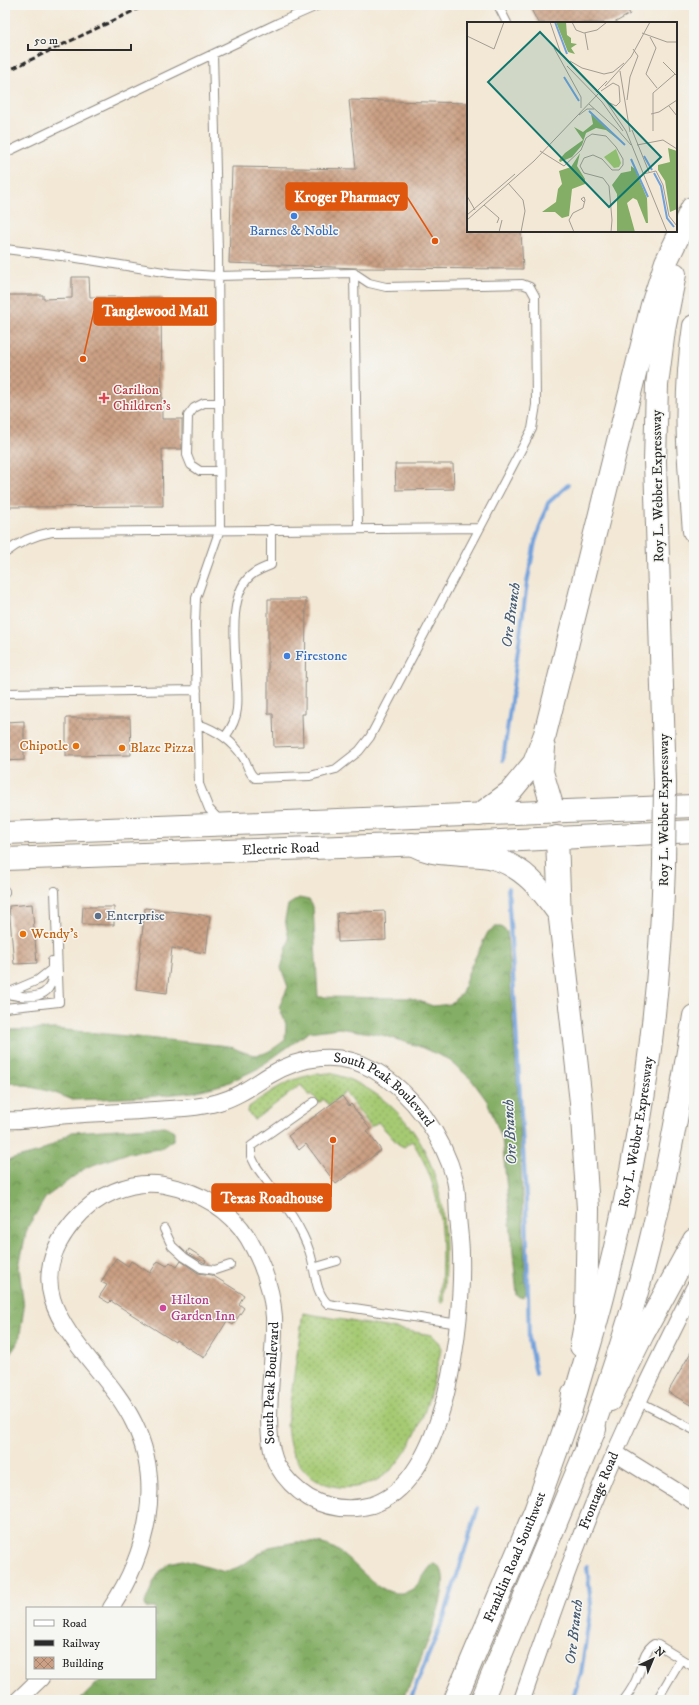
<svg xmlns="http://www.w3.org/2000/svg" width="699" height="1705" font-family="'IM FELL DW Pica',serif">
<defs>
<pattern id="grass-dots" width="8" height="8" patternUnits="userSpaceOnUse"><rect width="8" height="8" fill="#a6ca73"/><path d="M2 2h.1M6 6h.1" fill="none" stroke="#87a45f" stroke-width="1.8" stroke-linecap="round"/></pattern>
<pattern id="forest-crowns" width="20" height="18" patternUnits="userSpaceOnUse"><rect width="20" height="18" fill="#84ae65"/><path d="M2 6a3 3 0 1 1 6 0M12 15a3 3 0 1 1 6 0" fill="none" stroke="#6c8e53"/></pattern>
<pattern id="building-cross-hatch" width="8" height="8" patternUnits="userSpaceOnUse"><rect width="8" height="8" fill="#cba084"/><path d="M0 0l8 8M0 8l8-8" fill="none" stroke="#a5836c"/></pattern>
</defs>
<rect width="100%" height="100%" fill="#f6f6f2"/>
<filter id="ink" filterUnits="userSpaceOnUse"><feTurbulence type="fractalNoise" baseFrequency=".025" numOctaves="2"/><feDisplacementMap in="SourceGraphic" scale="8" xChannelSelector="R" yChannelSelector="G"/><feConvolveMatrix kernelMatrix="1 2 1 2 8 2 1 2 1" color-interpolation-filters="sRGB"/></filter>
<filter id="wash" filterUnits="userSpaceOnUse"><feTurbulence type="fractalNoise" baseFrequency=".012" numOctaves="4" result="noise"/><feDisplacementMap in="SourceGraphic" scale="16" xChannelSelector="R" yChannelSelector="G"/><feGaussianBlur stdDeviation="0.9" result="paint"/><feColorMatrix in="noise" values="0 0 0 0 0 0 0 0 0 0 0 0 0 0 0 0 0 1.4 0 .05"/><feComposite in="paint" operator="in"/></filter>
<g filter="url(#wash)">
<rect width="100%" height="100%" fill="#f3e8d6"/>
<path fill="url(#grass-dots)" stroke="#687a4f" d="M330,1073C356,1080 377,1092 396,1111C447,1161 448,1235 443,1303L440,1302C444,1244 445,1191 412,1141L404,1147L398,1144L378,1122L371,1127L345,1092L328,1105L324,1099L319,1103L312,1094L309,1096L301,1085L254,1120L248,1112L249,1107C278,1086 294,1075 330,1073Z
M303,1313L432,1335L440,1343L441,1350C432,1389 423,1430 398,1462C372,1496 319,1497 296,1459C289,1449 288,1436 287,1424Z"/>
<path fill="url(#forest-crowns)" stroke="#586c48" d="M299,898L309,900L313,906L318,997L411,998L433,1006L450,1004L462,993L470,968L488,932L495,927H501L507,932L518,1098L526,1292L523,1298L517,1295L502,1138L487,1101L471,1079L448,1059L418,1046L382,1035L339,1028L309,1032L257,1069L225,1084L193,1092L147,1097L73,1100L52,1092L5,1081V1030L55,1029L229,1046C256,1058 261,1059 285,1040L286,1024L279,1007L288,987L281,968L289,940L285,919L288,905Z
M165,1126L174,1131V1139L160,1149L128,1153L87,1167L46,1197L27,1228L19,1267L24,1308L19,1341L5,1362V1161L40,1152L72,1132Z
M296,1542C309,1542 325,1542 337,1550C358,1563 383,1605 411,1590C420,1585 425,1571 433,1564C466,1567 410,1683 403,1700H80L99,1681L111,1678H155V1608H146L145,1604L153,1583L160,1571L169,1563L183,1560L225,1572L241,1566L269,1547Z"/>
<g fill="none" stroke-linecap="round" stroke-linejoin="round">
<path stroke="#71a1db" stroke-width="4" d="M503,760L527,583L535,542L548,503L568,485
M508,888L526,1199L529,1341L536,1374
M410,1700L444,1617L478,1508
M572,1700L581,1674L591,1605L587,1566"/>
</g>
<g id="blocks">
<path fill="url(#building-cross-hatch)" d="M529,5H625L630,14L614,23H538Z
M349,100L468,103V231H521L523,269L357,268L229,263L232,167L356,169Z
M72,277H89L90,297H161L162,419H182V449H162L163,506L5,507V295H43V299L72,298Z
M395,464H453L454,489L396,490Z
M268,599H306L305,714H302L303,746L274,747L273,714H268Z
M66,718H130L131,755L66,756Z
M24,721V760L5,761V722Z
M32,904L37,963L14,964L9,906Z
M83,907H114V925L82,924Z
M145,908L210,916L206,953L172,948L167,993L136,989Z
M385,911L386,940L338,942L337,913Z
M342,1096L349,1106L351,1104L370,1129L367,1131L381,1150L336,1184L306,1144L299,1150L288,1136Z
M189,1249L206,1260L205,1263L187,1253Z
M116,1258L128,1266L131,1261L150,1273L158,1261L167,1266L170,1262L177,1267L181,1261L198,1273L212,1275L244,1295L239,1304L244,1308L233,1325L227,1321L204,1358L176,1340L175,1342L111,1301L109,1303L99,1297L107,1285L101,1282Z
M694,1347V1407L668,1392Z"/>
</g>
</g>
<g filter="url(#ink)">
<use href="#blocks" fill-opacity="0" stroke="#8f8a80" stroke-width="1"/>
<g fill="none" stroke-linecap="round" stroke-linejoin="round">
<defs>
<path id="service" d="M498,5L507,23
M213,54L218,251L220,529L196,598L195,625L199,784L209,809L220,821
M5,153L278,23L319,5
M5,249L77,258L170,273L217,276L354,273L369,283L386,287L522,284L530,287L535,296L536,405L532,429L370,737L359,751L336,769L310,776L255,778C247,772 248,764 243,757C232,740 216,730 198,724
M354,273L358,527
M219,403H204L194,408L188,416L187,455L191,465L200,471H219
M5,553C19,542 35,535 52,532L479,528
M5,693L197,690
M225,737C231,729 236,720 237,709C241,674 220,596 254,573C259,570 266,567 271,565V529
M5,893V891
M5,994L38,980L52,969V961
M7,994C27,998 53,1001 52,973
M5,1008L59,1002L55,891
M314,1102L251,1146V1156L256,1166C275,1193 300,1221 310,1253C316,1271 314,1291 328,1304L459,1324
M164,1229L172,1246L184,1257L201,1268L215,1270L230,1265
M313,1268L337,1261
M638,1401L694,1430
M624,1700C630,1692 635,1684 638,1675C643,1664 643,1651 654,1644L658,1645L694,1667
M657,1700L681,1659"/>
<g id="minor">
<path id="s1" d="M5,1120C26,1122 49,1116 70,1115C98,1113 126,1112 154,1110C175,1109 198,1108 219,1102C237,1097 252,1086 268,1076C301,1056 339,1050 374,1070C414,1094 443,1136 455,1180C458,1192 457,1205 458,1217C459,1230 461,1242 461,1255C463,1321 447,1482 372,1505C350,1511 329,1509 309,1498C296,1490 285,1479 277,1465C260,1432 276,1357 274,1317C272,1289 262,1262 248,1238C229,1207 199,1192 164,1185C131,1179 94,1196 73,1222C5,1304 101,1354 134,1423C164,1484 147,1554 111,1608"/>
<path d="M615,1453L694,1502"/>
<path d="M18,1700L41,1678"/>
<path id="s2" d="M522,1700C545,1633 568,1566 595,1500C624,1428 659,1358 694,1288"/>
</g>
<g id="primary">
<path d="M5,833L694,806"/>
<path id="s3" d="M5,859L481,842L694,831"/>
</g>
<g id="trunk">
<path d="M557,837L560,919L581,1102L588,1209L586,1319L581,1346"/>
<path d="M411,844C430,854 442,853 462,855C472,856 483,855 493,858C523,866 542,890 559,914"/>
<path d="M610,1400L643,1334L694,1240"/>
<path id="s4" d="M455,1700L535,1511L570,1413L573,1394"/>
<path d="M482,1700L595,1429"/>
</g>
<g id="motorway">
<path d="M694,326C683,398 688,459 694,531"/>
<path d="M544,748L542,772L554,812"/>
<path d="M665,783L655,461L657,385L664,330L675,274"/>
<path d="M479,815L510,792L534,763L545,734L652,305L666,262L692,208"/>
<path id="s5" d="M570,1413C581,1373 594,1333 604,1293C639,1154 660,1010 664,866"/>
<path d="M587,1445C612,1374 636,1304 653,1230C670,1160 682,1087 694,1016"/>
</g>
</defs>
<use href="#service" stroke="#8f8a80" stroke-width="10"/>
<use href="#minor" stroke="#8f8a80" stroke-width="18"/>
<use href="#primary" stroke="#8f8a80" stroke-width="24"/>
<use href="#trunk" stroke="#8f8a80" stroke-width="24"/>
<use href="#motorway" stroke="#8f8a80" stroke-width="24"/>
<use href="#service" stroke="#fff" stroke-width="8"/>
<use href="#minor" stroke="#fff" stroke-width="16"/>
<use href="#primary" stroke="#fff" stroke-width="22"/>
<use href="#trunk" stroke="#fff" stroke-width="22"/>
<use href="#motorway" stroke="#fff" stroke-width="22"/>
<path stroke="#2b2b2b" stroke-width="3" stroke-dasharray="6 3" stroke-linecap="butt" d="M5,72L146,5"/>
<defs>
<path id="motorway-bridge" d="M664,866L665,783"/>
</defs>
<use href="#motorway-bridge" stroke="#8f8a80" stroke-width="24" stroke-linecap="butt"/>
<use href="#motorway-bridge" stroke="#fff" stroke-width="22"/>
</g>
</g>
<g fill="#3f7fe0" stroke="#f6f6f2" stroke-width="1.5">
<circle cx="294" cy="216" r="4"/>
<circle cx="287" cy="656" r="4"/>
</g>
<path fill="#e0444e" stroke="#f6f6f2" stroke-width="1.5" d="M102 392h4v4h4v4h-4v4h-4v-4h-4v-4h4z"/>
<g fill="#e8710a" stroke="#f6f6f2" stroke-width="1.5">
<circle cx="76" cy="746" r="4"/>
<circle cx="122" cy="748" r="4"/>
<circle cx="23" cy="934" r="4"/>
</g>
<circle fill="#5c6f8a" stroke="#f6f6f2" stroke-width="1.5" cx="98" cy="916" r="4"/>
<circle fill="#d1479c" stroke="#f6f6f2" stroke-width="1.5" cx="163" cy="1308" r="4"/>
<g text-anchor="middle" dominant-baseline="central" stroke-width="3" stroke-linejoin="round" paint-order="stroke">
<g font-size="14" fill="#366cbe" stroke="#f6f6f2">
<text x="294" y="231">Barnes &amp; Noble</text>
<text x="295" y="656" text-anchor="start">Firestone</text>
</g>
<g font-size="14" fill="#be3a42" stroke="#f6f6f2" text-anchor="start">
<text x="113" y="390">Carilion<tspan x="113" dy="16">Children's</tspan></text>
</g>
<g font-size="14" fill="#2b2b2b" stroke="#f6f6f2">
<text transform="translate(658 486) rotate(-91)">Roy L. Webber Expressway</text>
<text transform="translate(664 810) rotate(-90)">Roy L. Webber Expressway</text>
<text stroke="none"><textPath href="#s3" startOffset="276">Electric Road</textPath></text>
<text stroke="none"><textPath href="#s1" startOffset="401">South Peak Boulevard</textPath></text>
<text stroke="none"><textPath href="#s5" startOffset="289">Roy L. Webber Expressway</textPath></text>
<text stroke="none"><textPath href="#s1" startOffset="1071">South Peak Boulevard</textPath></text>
<text stroke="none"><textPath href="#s2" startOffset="223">Frontage Road</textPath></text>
<text stroke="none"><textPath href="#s4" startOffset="155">Franklin Road Southwest</textPath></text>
</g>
<g font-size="14" fill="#c56008" stroke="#f6f6f2" text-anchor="start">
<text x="68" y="746" text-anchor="end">Chipotle</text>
<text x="130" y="748">Blaze Pizza</text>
<text x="31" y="934">Wendy's</text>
</g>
<g font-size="14" fill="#4e5e75" stroke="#f6f6f2" text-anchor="start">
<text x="106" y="916">Enterprise</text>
</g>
<g font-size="14" fill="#b23c85" stroke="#f6f6f2" text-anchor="start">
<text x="171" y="1300">Hilton<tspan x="171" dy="16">Garden Inn</tspan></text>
</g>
<g font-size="15" font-style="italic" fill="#475a71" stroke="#f6f6f2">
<text transform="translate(511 615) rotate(-82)">Ore Branch</text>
<text transform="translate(510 1132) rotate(-93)">Ore Branch</text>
<text transform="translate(574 1632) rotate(-83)">Ore Branch</text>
</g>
</g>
<g transform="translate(467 22)">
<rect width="210" height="210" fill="#f3e8d6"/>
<path d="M149,127L154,141L152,145L147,146L137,135Z" fill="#a6ca73"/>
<path d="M89,0H99L100,13L104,16V21L110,22L104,26L108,32L101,30ZM124,92L152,118L139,108L129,106L119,111L115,123L105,135L93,140L92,138L98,131L116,118L107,105L116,110L126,102ZM201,126L210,129V187L203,190L198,159L191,148V143L203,140ZM113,131L110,144L118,157V162L105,167L102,194L95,196L88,190H75L89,180L91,167L95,162L92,149L104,145ZM164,144L168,147L180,176L181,201H179L170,178L166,176L160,181L168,210H150V172L145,163L154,151L164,149Z" fill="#84ae65"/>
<path fill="none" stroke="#71a1db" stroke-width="2" d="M88,0L100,32M97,55L112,79M122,89L158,123M177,134L185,148M164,137L181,175M187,151L194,164L200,196L207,205"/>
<path fill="none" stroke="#a39c92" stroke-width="1" d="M83,0L94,32L135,73L159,109L200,210M105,0L109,8L117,11L130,8L140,0M118,11L121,28M175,11L200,20H210M0,14L27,27L37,0M183,15L189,26L179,52L190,66M87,26L114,75V86M103,39L115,46L137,52L146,50L157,41M196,40L210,54M100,44L135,80L156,109M153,49L163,110M138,64L164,35L183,0M134,69L146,61L152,64L153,80L149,84L143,81M129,70L140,59M160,78L163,55L171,34L166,27M122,82L150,107L164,123M202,84L210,94M184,92L192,90L210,78M112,93L120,87H127M165,108L182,150M186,109V71L208,52M170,123L196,118L210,127M73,129L97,144L114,128L119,116L125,112L139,114L149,125L156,137V143L152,148H145L135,137L126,133L117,136L113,144L117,151L136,156L142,164L145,198L144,210M176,152L189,149L196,163L202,194L210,204M41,161L56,178L58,189L54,210M0,174L8,188M17,183L32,196L30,201M0,193L48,152M0,198L67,139L131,72M32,210L35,198M107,210L102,198L106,191L116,186L118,178L117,175L114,177L117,180"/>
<path fill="#0f766e" fill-opacity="0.15" stroke="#0f766e" stroke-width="2" d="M73,10L194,135L142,185L21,60Z"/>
<rect width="210" height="210" fill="none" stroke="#2b2b2b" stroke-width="2"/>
</g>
<path fill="none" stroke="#df570e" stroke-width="1.5" d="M435 241L407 197M83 359L94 311M333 1140L331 1197"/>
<g fill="#df570e" stroke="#f6f6f2" stroke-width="1.5">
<circle cx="435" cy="241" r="4"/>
<circle cx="83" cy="359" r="4"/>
<circle cx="333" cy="1140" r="4"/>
</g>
<g fill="#df570e" stroke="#df570e" stroke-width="1.5">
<rect x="286" y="183" width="121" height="27" rx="4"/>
<rect x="94" y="298" width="122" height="27" rx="4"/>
<rect x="212" y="1184" width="119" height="27" rx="4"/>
</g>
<g font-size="15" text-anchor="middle" font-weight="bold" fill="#fff">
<text x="347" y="202">Kroger Pharmacy</text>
<text x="155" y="316">Tanglewood Mall</text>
<text x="272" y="1203">Texas Roadhouse</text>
</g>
<rect width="699" height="1705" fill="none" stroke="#f6f6f2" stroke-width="20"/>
<rect x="26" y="1607" width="130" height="72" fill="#f6f6f2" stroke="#a5a5a2"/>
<rect x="34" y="1620" width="20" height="6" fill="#ffffff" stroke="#a5a5a2"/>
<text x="62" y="1627" font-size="12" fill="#2b2b2b">Road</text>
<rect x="34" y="1640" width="20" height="6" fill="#2b2b2b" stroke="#a5a5a2"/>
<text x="62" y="1647" font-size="12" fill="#2b2b2b">Railway</text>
<rect x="34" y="1657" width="20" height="12" fill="url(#building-cross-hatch)" stroke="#a5a5a2"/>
<text x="62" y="1667" font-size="12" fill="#2b2b2b">Building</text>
<g transform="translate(653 1659) rotate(44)" stroke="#f6f6f2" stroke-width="3" paint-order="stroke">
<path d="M0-3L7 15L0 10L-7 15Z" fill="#2b2b2b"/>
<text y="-6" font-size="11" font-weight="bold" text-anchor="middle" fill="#2b2b2b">N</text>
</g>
<path d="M28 44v6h103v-6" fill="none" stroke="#2b2b2b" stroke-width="2"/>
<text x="34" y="44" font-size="12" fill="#2b2b2b" stroke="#f6f6f2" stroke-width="3" paint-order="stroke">50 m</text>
</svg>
